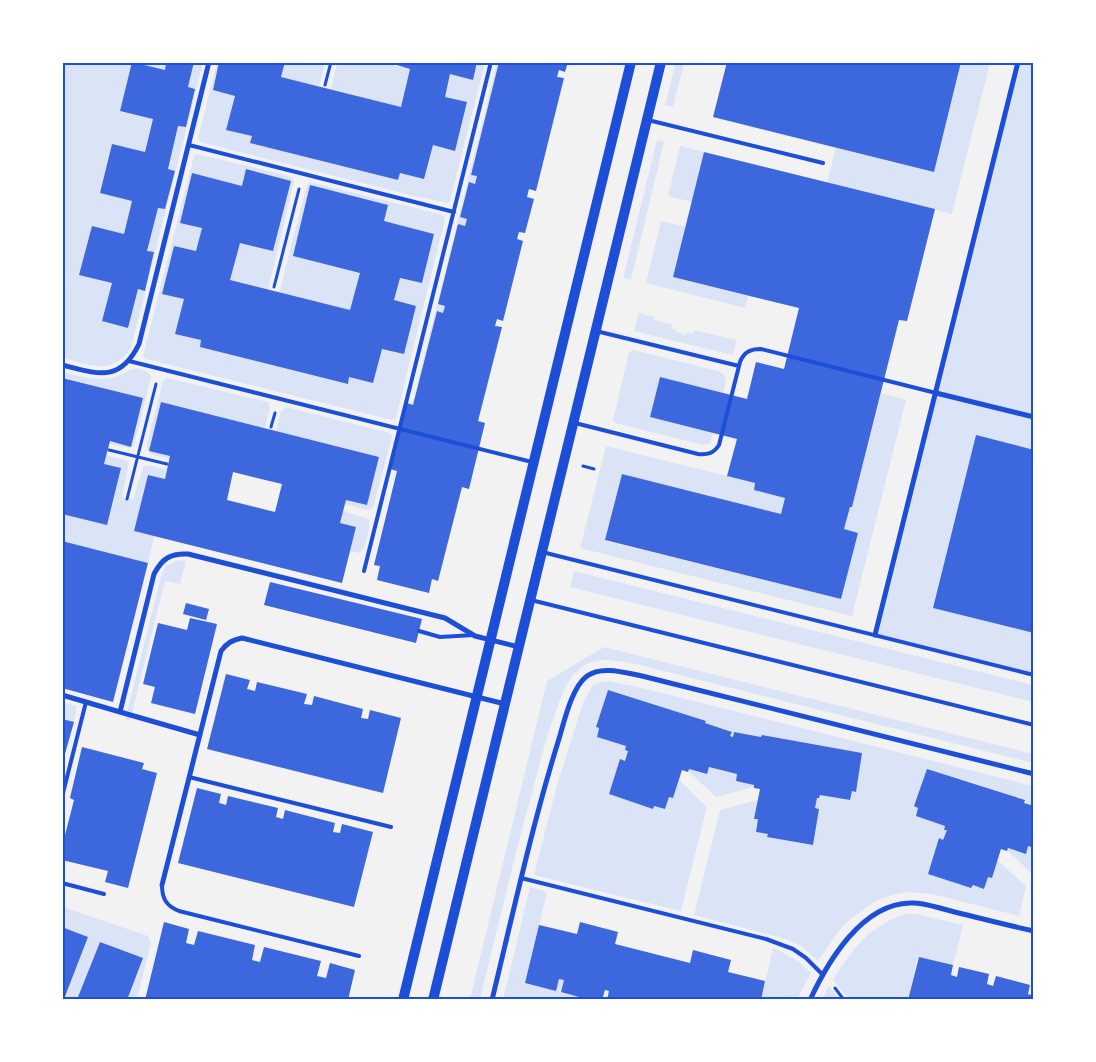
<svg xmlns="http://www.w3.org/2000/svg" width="1096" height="1062" font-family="'Open Sans',sans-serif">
<rect width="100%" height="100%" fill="#f2f2f2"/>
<path fill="#dbe4f7" d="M676,62L684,63L673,107L665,105Z
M62,63H132L120,111L153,119L145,152L112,144L100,193L132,201L124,234L92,226L80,274L112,283L102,321L128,328L138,289L145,291L154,253L147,251L158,208L165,209L175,171L168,169L178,126L186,127L195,89L188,87L194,63H203L131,348C113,376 89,365 63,358Z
M134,63H166L165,70Z
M217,63H219L213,90L235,96L226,130L252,136L251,143L398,180L400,173L424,179L433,145L455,150L467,103L445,97L450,74L472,79L477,63H485L450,201L447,203L414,196L200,142L198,138Z
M285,63H325L319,86L281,77Z
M337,63H384L410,69L401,107L331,89Z
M497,63H499L471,174L477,176L475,184L469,183L460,217L467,219L439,304L445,306L443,313L437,311L413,405H412Z
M961,63H990L952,214L827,183L836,148L934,172Z
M1018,63H1033V675L875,635Z
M657,140L664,142L631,280L623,278Z
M680,146L704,152L692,202L668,196Z
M197,154L285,175L292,178L294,181L268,290L230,280L240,243L273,251L290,181L246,170L242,186L192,173L180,222L202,228L196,251L174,246L162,293L184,299L201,340L200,347L347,384L349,377L373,383L382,349L404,354L416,306L394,300L400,278L422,283L434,234L384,221L388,205L311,186L293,256L360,273L350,310L279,293L307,185L310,182L443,215L445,219L396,418L392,420L146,359L143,356L194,156Z
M661,221L686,227L673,277L748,296L745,308L646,283Z
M639,313L654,317V320L672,324L671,328L676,330V332L686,335L687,332L693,334L694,330L737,340L733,355L634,331Z
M633,350L721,372L725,376L726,383L723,393L660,377L650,417L713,433L710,443L703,445L615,423L613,421L629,352Z
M131,369C138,368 147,370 151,376L134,446L128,448L109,444L110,441L131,446L143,398L63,378V372C87,378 109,385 131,369Z
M167,378L268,402L270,408L265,428L161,402L149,451L170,456V459L150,454L147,449V444L162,385L164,380Z
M881,393L906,400L852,616L580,548L606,446L755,483L754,490L785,498L781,514L622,474L605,541L841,599L858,533L844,529L850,507H852Z
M286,407L390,433L392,437L373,508L367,510L344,504L346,500L367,505L379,457L276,431L281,411Z
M106,455L125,460L129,463L122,497L133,500L143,467L148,465L167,470L165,479L148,475L134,531L154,536L148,563L63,541V514L104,464Z
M343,511L369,519C371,528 366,546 360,553L350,551L356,527L340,523Z
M178,560L186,561L180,584L165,581L130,721L125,720L162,573L166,566Z
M574,571L1033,685V702L570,587Z
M604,647L1033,754V763L636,664C618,661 597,655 581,668C574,673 569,680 565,688C550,723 540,761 531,797C512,864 497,932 480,999H470L547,681Z
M608,681L638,687L1033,786V806L1024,803L1025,800L962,779L914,806L918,808L916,816L945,826L944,829L947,830L943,840L939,839L928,874L971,888L973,885L984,889L988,877L992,878L997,860L1026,886L1019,916L932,894L907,892L892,895L877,900L849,920L838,932L818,961L801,946L786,939L694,915L720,810L758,800L755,819H758L756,832L768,834V837L813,845L819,809L815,808L817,798H819L820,795L850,800L852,791L856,792L862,753L762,735L761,737L734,732L733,737L730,736L731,731L705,723L706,721L608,690L596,727L599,728L597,737L626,746L628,751L625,761L620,759L609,794L652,808L654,806L665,809L669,797L673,798L679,780L707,807L681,911L534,875L557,785L583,703L593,685L600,682Z
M62,702L77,706L74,722L63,719Z
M709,767L737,774L736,781L754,785V787L716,797L688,771L689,769L707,774Z
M1028,846L1033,848V875L1007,850L1008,848L1026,853Z
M530,887L547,892L525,983L556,991L559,979L564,980L561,992L590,999L503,1000Z
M63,907L148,936L151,943L137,999H127L142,958L100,942L78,997L83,999H63H64L88,937L63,927Z
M905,914H916L963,925L953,965L918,957L908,999H849L833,980L835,976C855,946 870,926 905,914Z
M773,948C788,954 800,962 811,973L797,999L761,1000Z
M829,986L840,999H822Z"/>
<path fill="#3d67dc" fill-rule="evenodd" d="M132,62L165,70L166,62H194L188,87L195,89L186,127L178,126L168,169L175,171L165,209L158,208L147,251L154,252L145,291L138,289L128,328L102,321L112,283L79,275L92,226L124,234L132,201L100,193L112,144L145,152L153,119L120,111Z
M219,62H285L281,77L401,107L410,69L387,62H477L473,80L450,74L445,97L467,102L455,151L433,145L424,179L400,173L398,180L250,143L252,136L226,130L235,96L213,90Z
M499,62L505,64V62H568L565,72L559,70L557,77L564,78L536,191L529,189L527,197L534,199L525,233L519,232L517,239L523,241L503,321L497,319L495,326L502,327L478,421L485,423L469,489L462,487L438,581L432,579L429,593L377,580L380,566L374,565L397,471L390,469L407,403L413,405L437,311L443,313L445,306L438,304L458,224L465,226L467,219L460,217L469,182L475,184L477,176L471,175Z
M727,62H961L934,172L713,117Z
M704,152L935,209L907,321L899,320L852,507H850L844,529L858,533L841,599L605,540L622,474L781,514L785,498L754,490L755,483L727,476L737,439L650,417L660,377L747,399L756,362L784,369L799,308L673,277Z
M246,169L291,181L273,251L240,243L230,280L350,310L360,273L293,256L310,185L388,205L384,221L434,234L422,283L400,278L394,300L416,306L404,354L382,349L373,383L349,377L348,384L200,347L201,340L175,334L184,299L162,294L174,246L196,251L202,228L180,223L192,173L242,186Z
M62,378L143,398L131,447L110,441L104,464L121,468L107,525L62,514Z
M161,402L379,457L367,505L346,500L340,523L356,527L342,583L134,531L148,475L165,479L170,456L149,451ZM233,472L282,484L275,512L227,500Z
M976,435L1034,450V633L933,608Z
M62,541L148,563L113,702L62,688Z
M270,582L422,619L416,643L264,605Z
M186,603L209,609L206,620L183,614Z
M190,618L217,624L195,714L151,703L155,687L143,684L158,623L187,630Z
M226,674L250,680L247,689L255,691L257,682L307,694L304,704L312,705L314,696L363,709L361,718L368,719L370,710L401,718L383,793L207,749Z
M608,690L706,721L705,723L732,732L730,736L733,737L734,732L761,737L762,735L862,753L856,792L852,791L850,800L820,795L819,798H817L815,808L819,809L813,845L767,837L768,834L756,832L758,819H754L760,789L754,788V785L736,781L737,774L709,767L707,774L689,769L688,772L682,770L673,798L669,797L665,809L654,806L653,809L609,794L620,759L625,761L628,751L625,750L626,746L597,737L599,728L596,727Z
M62,719L74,722L63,761H62Z
M82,747L144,763L142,769L157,773L128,888L105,882L108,871L62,860V847L74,800L70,798Z
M927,769L1025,800L1024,803L1034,806V848L1028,846L1026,854L1008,848L1007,851L1001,849L992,878L988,877L984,889L973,885L971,888L928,874L939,838L943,840L947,830H944L945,826L916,816L918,808L914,806Z
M197,788L221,794L219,803L226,805L228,796L278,808L276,817L283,819L285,810L335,823L333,832L340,833L342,824L373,832L354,907L178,863Z
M164,922L189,929L186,943L194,945L198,931L255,945L252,960L260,962L264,947L321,961L317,976L326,978L330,963L355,970L348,1000H145Z
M580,922L618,932L615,944L690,963L693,950L731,960L728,972L765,981L761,1000H607L609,991L605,990L602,1000H590L561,992L564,980L559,979L556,991L525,983L539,925L577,934Z
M62,927L88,937L64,999L62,998Z
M100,942L143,958L127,1000H83L78,997Z
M919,957L953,965L951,975L957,977L959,967L989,974L987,984L993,986L996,976L1030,985L1028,994L1034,996V1000H908Z"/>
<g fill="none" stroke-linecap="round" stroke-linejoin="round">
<path stroke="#1d4ed8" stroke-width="3" d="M325,85L331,62
M274,287L299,189
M271,427L275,413
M109,450L167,464
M583,466L594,469
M127,499L156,384
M835,988L844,1000"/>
<path stroke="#1d4ed8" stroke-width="4" d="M648,120L823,163
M189,145L454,212
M596,331L739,366
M129,361L532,462
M575,423L698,454C708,455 714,453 719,445L740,362C744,352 750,349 761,349L936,393
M542,552L1034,675
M364,571L491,62
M531,600L1034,725
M419,631L440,637L474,635
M189,777L391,827
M62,797L86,702
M521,878L766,939L793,949L806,958L823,975
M62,883L104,894
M162,885C162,898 166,906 179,911L359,956"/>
<path stroke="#1d4ed8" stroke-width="5" d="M62,365C98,374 120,383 139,344L209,62
M936,393L1034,417
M875,635L1018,62
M62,695L120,712L154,574C162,559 170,553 188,554L445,618L475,636L519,647
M120,712L200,735
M162,885L221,651C227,643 232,640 242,638L505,704
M492,1000C513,913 532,826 558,742C564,723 571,688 587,676C602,665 626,673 642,676L1034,774
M810,1000C828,961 862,904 910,903C924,902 938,908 951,911C979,918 1006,925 1034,931"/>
<path stroke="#1d4ed8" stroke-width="10" d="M403,1000L631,62
M433,1000L661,62"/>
</g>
<rect width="1096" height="1062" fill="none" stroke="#ffffff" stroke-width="128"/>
<rect x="64" y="64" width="968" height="934" fill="none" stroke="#1d4ed8" stroke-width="2"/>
</svg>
